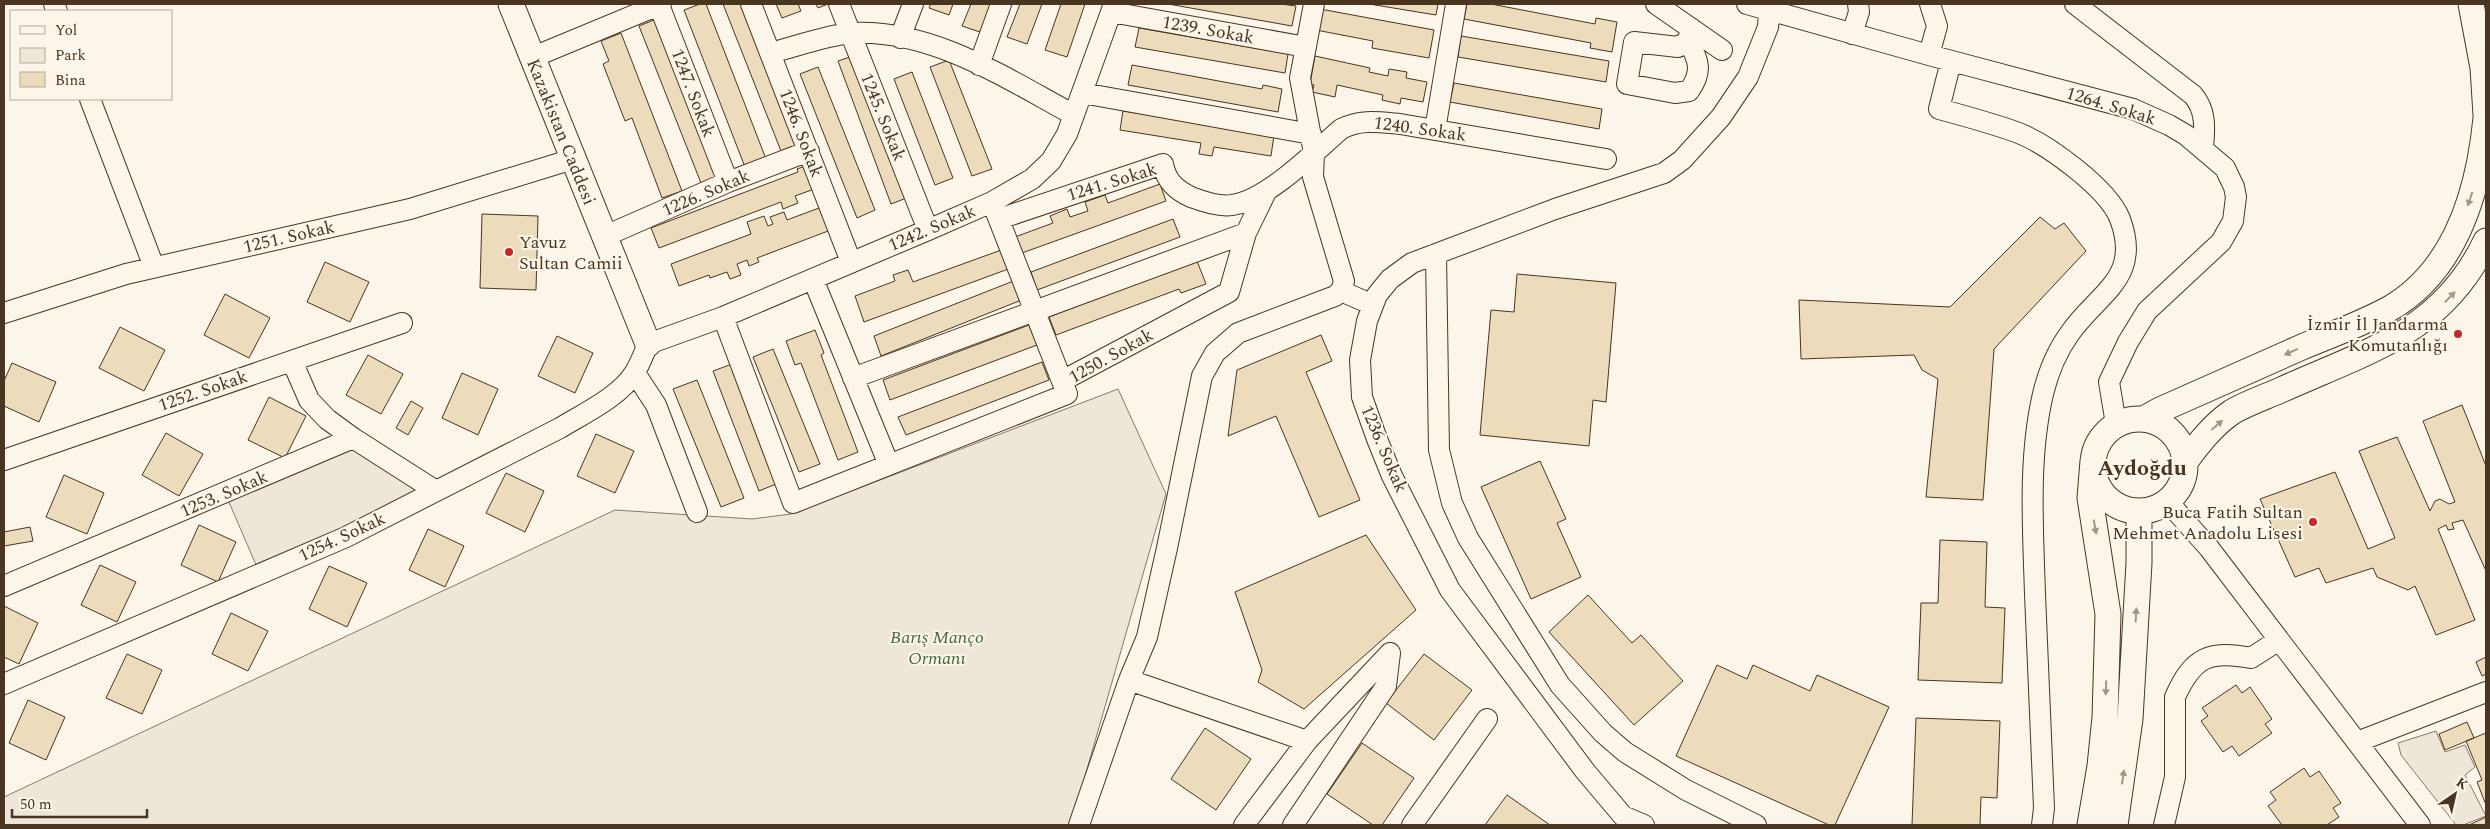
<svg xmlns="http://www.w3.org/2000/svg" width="2490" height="829" font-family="Spectral,serif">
<rect width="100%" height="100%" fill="#fbf6e9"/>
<path fill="#ede6d9" stroke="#887966" d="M1118,389L1166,494L1071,825H4V797L615,510L752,519L791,514Z
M353,438L436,491L260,574L225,493Z
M2436,731L2445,752L2465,745L2475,767L2465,775L2486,816L2463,825H2456L2401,755L2398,743Z"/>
<path fill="#ecdcbc" stroke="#4a3520" d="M700,4H706L766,159L745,167L684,10Z
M723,4H746L801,143L781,151Z
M776,4H798L801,11L782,18Z
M816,4H828L818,8Z
M931,4H953L949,15L929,8Z
M971,4H994L983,33L962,26Z
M1020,4H1042L1027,44L1007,37Z
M1061,4H1085L1067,57L1045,50Z
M1168,4H1281L1296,6L1292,26Z
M1369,4H1438L1436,15Z
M1467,4H1491L1595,24L1596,18L1617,22L1612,52L1590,48L1591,43L1464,19Z
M1320,9L1434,30L1429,58L1372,48L1373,41L1316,30Z
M659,18L722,175L701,183L639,26Z
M1139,28L1288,54L1285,73L1135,47Z
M621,33L682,191L662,198L632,118L625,121L603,64L609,61L601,41Z
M1461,36L1609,61L1606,82L1458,57Z
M856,55L909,197L891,204L838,61Z
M1315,56L1370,68L1369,72L1388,76L1389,69L1407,72L1406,78L1427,82L1423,102L1401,98L1400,104L1382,100L1383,95L1337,85L1335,97L1312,92L1314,85L1310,84Z
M949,60L992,169L972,176L930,67Z
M1132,65L1262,89L1263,85L1282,89L1278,112L1128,85Z
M818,67L875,210L857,218L800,74Z
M912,72L953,178L935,185L894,79Z
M1454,83L1602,109L1599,129L1450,102Z
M1123,111L1274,135L1271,156L1214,147L1212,156L1199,154L1201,143L1120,130Z
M808,165L817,188L795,196L798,203L783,209L781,202L659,248L651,228L798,172L797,169Z
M1160,184L1166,201L1022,253L1015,237L1053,223L1050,216L1067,209L1070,217L1088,211L1085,202L1105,195L1108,203Z
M827,205L836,228L757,258L759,262L749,266L747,260L737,264L741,275L730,279L727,272L710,278L709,275L679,286L671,264L751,234L747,222L764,216L768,226L773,224L770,217L784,212L787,220Z
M482,214L538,216L536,290L480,288Z
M2040,217L2055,229L2064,223L2086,251L1994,349L1983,500L1926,497L1938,379L1922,370L1914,355L1801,359L1799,300L1950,307Z
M1173,219L1180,237L1037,290L1031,272Z
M1004,249L1011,268L864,322L855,296L895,281L893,275L908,270L913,282Z
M1197,261L1206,284L1181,293L1179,289L1056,335L1049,317Z
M325,262L369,282L350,322L307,302Z
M1517,274L1616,283L1606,402L1593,400L1589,446L1480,435L1491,310L1514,312Z
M1016,280L1024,299L881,356L874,336Z
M225,294L270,318L249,358L204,335Z
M1029,325L1037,345L890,400L883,380Z
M120,327L165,350L144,391L99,368Z
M815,330L824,353L821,355L858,452L838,460L801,363L795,365L786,341Z
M1321,335L1332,361L1306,372L1360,500L1319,517L1276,416L1228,436L1237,370Z
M557,336L593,353L575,393L538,376Z
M773,349L820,464L799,472L753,357Z
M368,355L403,374L381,414L346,395Z
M1042,362L1049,380L906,435L898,417Z
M12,363L56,382L39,422L4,406V381Z
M735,363L781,482L759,491L713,371Z
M462,373L498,389L478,435L442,418Z
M697,380L744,498L721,507L673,389Z
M269,397L306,416L285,458L248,440Z
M411,401L423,408L408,435L396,428Z
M2462,405L2486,466V571L2463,520L2452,523L2454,529L2448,530L2446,525L2438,529L2475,620L2436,635L2415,586L2408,590L2377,577L2373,568L2326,583L2319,568L2295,577L2260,499L2335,472L2368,549L2395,538L2359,451L2397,437L2430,511L2435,501L2440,499L2449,504L2455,502L2423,421Z
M166,433L203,454L179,496L142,475Z
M596,434L634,451L615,493L577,476Z
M1540,461L1566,519L1557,523L1581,577L1531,599L1481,487Z
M506,473L544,491L525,532L486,513Z
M64,475L104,493L87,534L46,517Z
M199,525L236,542L218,582L181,565Z
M30,527L33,541L4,546V532Z
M428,529L464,546L445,587L409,570Z
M1366,535L1416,610L1304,709L1258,682L1262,670L1235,592Z
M1940,540L1987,542L1985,607L2005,608L2002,683L1918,680L1921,603H1938Z
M100,565L136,582L117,622L81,605Z
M329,566L367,583L347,627L309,609Z
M1588,595L1632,643L1641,635L1683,681L1634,725L1549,632Z
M4,606L38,623L19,664L4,657Z
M231,613L268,631L248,671L212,654Z
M127,654L162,670L142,714L106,698Z
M1424,654L1472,690L1434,740L1386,703Z
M2486,657V674L2482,676L2476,662Z
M1717,665L1747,679L1753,665L1810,691L1817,675L1889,707L1835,825H1829L1676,756Z
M2236,685L2242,693L2250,687L2272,719L2265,724L2272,733L2239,756L2232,746L2223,752L2201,721L2208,716L2202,708Z
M28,700L65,717L46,760L9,743Z
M1916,718L2000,721L1997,798L1981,797L1980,825H1912Z
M2467,722L2474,738L2445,750L2439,734Z
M1205,728L1251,759L1216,810L1171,779Z
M2486,733V805L2477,782L2482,780L2466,741Z
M1362,743L1414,778L1382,825H1373L1327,794Z
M2304,768L2310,777L2319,771L2341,803L2333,808L2339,817L2327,825H2282L2268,806L2276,800L2270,792Z
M1507,795L1550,825H1485Z
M2486,817V825H2469Z"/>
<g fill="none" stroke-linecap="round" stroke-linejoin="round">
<defs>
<path id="minor" d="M54,4L57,11
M751,4L851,262
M839,4L928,230
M1656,4L1722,50
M1747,4L1929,55L2133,109L2169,125L2186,135L2225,168L2234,187L2236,197L2233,221L2221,242L2147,311L2128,342L2109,382L2116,424
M2075,4L2193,95C2206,110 2205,128 2203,147
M659,5L728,182
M1111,12L1306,47
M1852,34L1859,12L1858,4
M900,38L913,4
M1688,41C1699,60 1703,72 1689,91L1675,93L1627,84L1634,42L1678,47L1688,41L1691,28
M770,53C794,47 828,35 851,33C931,28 1007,79 1074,115
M1929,55L1937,26L1930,4
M531,58L661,4
M1951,61L1939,109C1965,116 1991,123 2016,132C2046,143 2108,188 2120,219C2142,278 2099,292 2070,333C2057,351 2048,373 2043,394C2028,458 2033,529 2035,594C2038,665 2041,737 2044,808L2042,825
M979,65L1001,4
M1082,93L1311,134
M90,99L154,267
M1435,130L1456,4
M999,219L1163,164C1166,181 1176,190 1191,197C1204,202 1219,207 1232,205C1266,201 1316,151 1341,129C1361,119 1378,122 1400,124L1606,159
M603,237L728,182L809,151
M1436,254L1439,450L1452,503L1468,538L1560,685L1603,733L1625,752L1686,790L1756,825
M813,279L889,465
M1341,291L1373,305
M4,313L126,274L410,209L573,159
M723,317L793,503L1067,394L992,202
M292,361L309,400L327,419L353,438
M635,373L656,405L697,512
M853,378L1246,233
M1062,381L1229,292L1246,233L1266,192
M4,460L402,323
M2168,502L2209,548L2420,825
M4,586L353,438L436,491
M1129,680L1307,741L1244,825
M4,684L346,537L560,428C583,414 621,396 635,372C640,364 644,353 648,344L723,317L928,230L992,202L1032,179L1051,161L1067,134L1114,4
M1307,741L1390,653
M2357,742L2486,692
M1079,825L1129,680L1147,637L1167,548L1202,376L1215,353L1238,333L1335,296L1341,291L1344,281L1313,177L1314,153L1300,78L1314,4
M1293,825L1386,686L1390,653
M1412,825L1487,719
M1644,825L1623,816L1585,771L1450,590L1392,476L1377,439L1362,397L1360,360L1367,321L1377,295L1390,279L1412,263L1555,209L1664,173L1682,160L1721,117L1748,77L1768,27L1769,12
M2164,825L2175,777V697C2193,657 2209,650 2251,658L2279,640"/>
<path id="major" d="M511,4L648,344
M2471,4L2483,68L2486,115
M2093 465a46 46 0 1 1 92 0a46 46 0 1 1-92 0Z
M2144,419L2160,410C2208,389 2255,368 2302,347C2331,335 2361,324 2389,309C2457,270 2479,190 2486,118
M2185,462C2199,443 2213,425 2232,412C2247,403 2265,397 2281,390C2367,351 2442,333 2486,241
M2090,825L2100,766L2105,717L2108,614L2090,498L2093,461
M2115,825L2130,719L2139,563V511"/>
</defs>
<use href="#minor" stroke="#4a3520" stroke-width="22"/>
<use href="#major" stroke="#4a3520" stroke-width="27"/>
<use href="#minor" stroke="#fbf6e9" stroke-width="20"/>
<use href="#major" stroke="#fbf6e9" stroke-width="25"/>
</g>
<defs><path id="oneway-solid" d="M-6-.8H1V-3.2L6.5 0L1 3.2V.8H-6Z" transform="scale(1.25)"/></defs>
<g fill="#a29684">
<use href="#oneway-solid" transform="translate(2470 199) rotate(108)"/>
<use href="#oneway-solid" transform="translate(2450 297) rotate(-46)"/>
<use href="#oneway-solid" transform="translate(2291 352) rotate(156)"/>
<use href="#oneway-solid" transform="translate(2217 425) rotate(-41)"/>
<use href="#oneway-solid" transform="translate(2095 527) rotate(80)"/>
<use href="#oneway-solid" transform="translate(2136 615) rotate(-87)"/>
<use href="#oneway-solid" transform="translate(2106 688) rotate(92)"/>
<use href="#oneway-solid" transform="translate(2123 777) rotate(-82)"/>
</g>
<g fill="#c62828" stroke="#fbf6e9" stroke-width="2">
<circle cx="509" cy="252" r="5"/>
<circle cx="2458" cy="334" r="5"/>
<circle cx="2313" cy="522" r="5"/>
</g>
<g text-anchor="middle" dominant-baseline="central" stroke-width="4" stroke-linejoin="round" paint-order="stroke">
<g font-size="18" fill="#4a3520" stroke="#fbf6e9">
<text transform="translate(1208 30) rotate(10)">1239. Sokak</text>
<text transform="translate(693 93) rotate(69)">1247. Sokak</text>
<text transform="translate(2111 106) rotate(17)">1264. Sokak</text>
<text transform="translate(883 117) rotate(68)">1245. Sokak</text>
<text transform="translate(1420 129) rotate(8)">1240. Sokak</text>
<text transform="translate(561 132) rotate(68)">Kazakistan Caddesi</text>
<text transform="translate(801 133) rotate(69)">1246. Sokak</text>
<text transform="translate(1112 182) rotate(-17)">1241. Sokak</text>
<text transform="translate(706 193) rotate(-23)">1226. Sokak</text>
<text transform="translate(932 228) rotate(-23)">1242. Sokak</text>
<text transform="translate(289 237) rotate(-13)">1251. Sokak</text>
<text transform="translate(1111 356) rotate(-29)">1250. Sokak</text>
<text transform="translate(203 391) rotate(-19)">1252. Sokak</text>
<text transform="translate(1384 449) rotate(67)">1236. Sokak</text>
<text transform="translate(224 494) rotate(-23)">1253. Sokak</text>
<text transform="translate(342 537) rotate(-25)">1254. Sokak</text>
</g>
<g font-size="18" fill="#4a3520" stroke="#fbf6e9" text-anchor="end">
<text x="519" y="242" text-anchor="start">Yavuz<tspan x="519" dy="21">Sultan Camii</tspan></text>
<text x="2448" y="324">İzmir İl Jandarma<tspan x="2448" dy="21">Komutanlığı</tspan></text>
<text x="2303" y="512">Buca Fatih Sultan<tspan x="2303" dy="21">Mehmet Anadolu Lisesi</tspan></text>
</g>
<g font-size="18" font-style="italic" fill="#436837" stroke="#fbf6e9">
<text x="937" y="637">Barış Manço<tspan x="937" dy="21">Ormanı</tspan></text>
</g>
<g font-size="22" font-weight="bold" fill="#4a3520" stroke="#fbf6e9">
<text x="2142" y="468">Aydoğdu</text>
</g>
</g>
<rect width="2490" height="829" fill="none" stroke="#4a3520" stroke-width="10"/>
<rect x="10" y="10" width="162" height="90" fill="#fbf6e9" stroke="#b4a999"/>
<rect x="20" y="26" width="25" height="8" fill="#fbf6e9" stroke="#b4a999"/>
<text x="55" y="35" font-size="15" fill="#4a3520">Yol</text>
<rect x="20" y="48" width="25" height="15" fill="#ede6d9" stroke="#b4a999"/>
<text x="55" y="60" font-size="15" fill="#4a3520">Park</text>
<rect x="20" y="72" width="25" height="15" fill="#ecdcbc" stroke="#b4a999"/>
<text x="55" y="85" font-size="15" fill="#4a3520">Bina</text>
<g transform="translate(2455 794) rotate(34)" stroke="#fbf6e9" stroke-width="4" paint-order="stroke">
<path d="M0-4L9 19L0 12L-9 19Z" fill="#4a3520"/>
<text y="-8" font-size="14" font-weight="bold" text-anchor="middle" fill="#4a3520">K</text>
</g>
<path d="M12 809v8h135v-8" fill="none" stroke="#4a3520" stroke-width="2.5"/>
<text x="20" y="809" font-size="15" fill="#4a3520" stroke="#fbf6e9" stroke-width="4" paint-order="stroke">50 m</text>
</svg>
